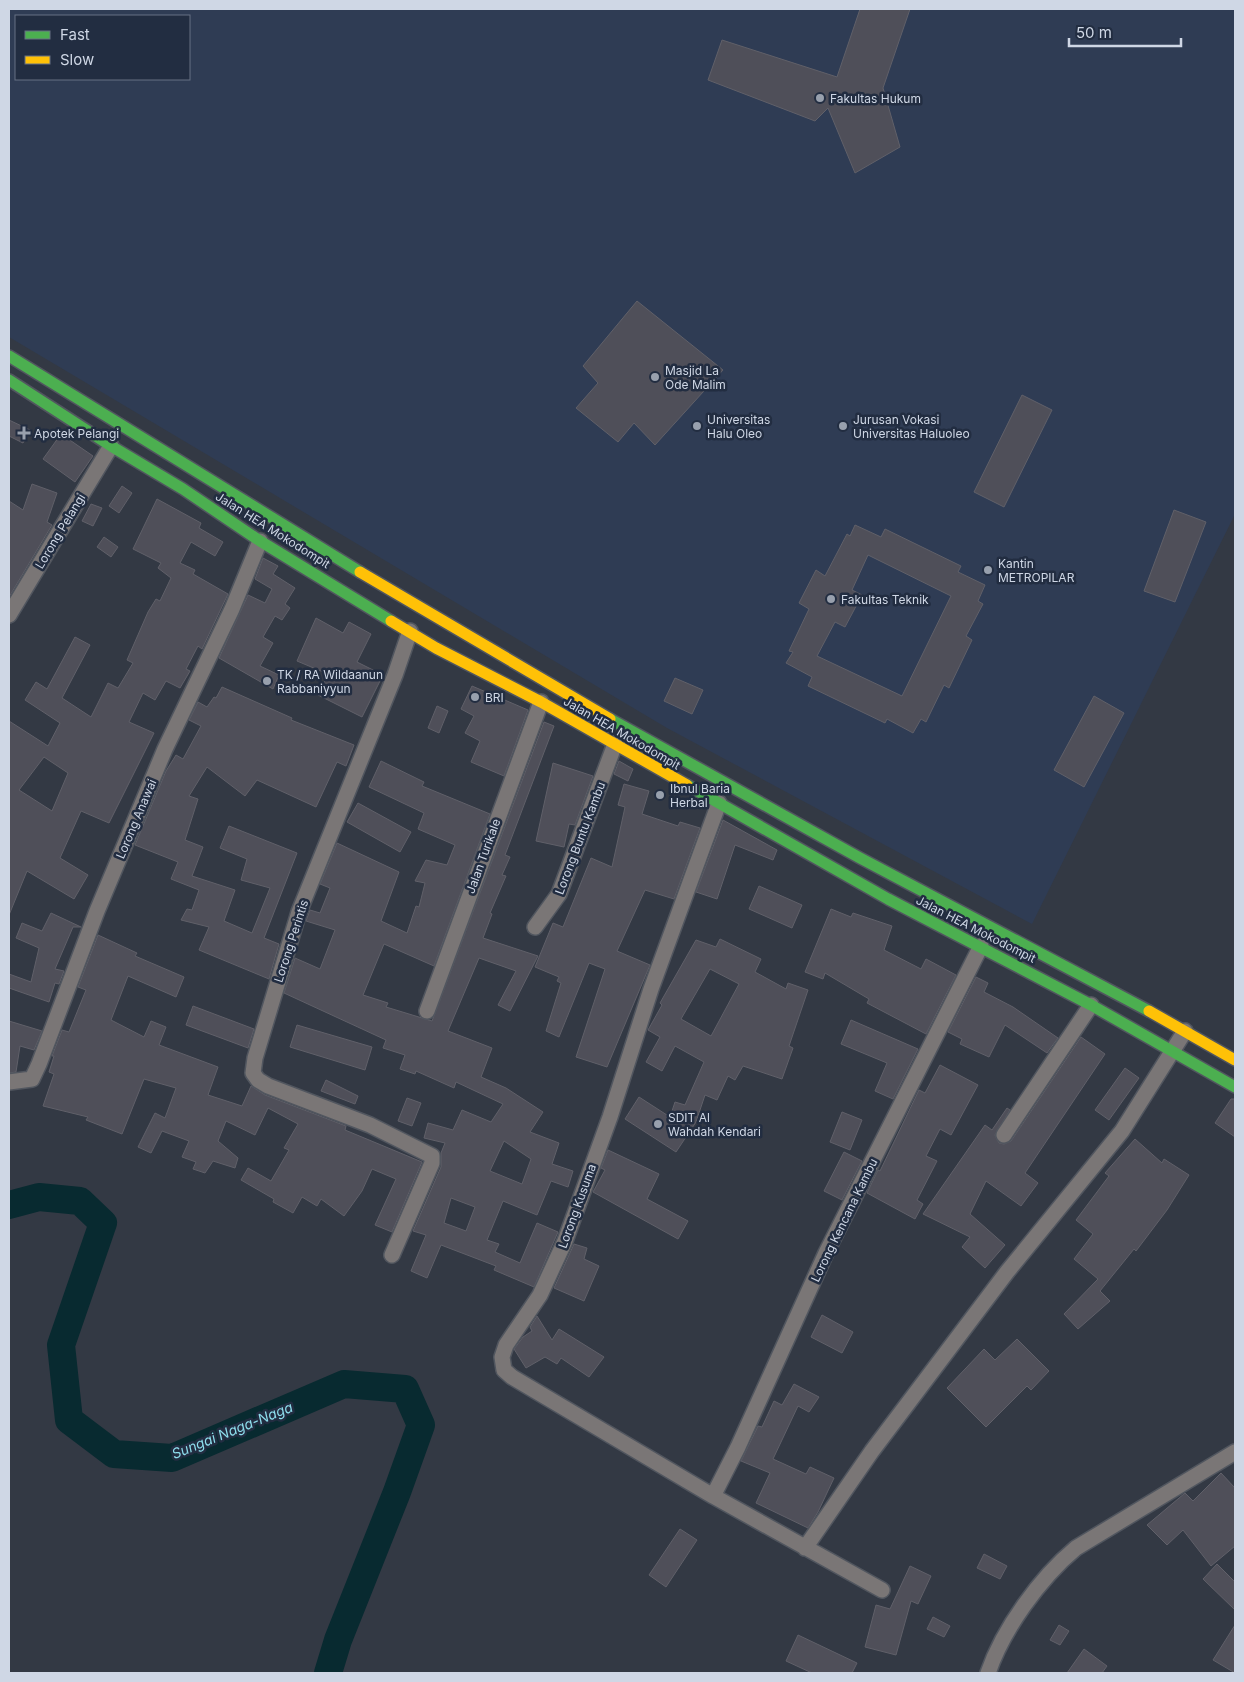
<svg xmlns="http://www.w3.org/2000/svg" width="1244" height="1682" viewBox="0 0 1244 1682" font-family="Inter,sans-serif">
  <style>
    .built { fill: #2f3c54; fill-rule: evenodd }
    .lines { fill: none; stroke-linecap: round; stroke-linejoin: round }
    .river { stroke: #082a30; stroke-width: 28 }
    .building { fill: #4f4f59; stroke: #606069; fill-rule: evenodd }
    .street-casing { stroke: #51565f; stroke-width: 18 }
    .fast-casing { stroke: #51565f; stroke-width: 14 }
    .slow-casing { stroke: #51565f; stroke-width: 14 }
    .street { stroke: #7a7676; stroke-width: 15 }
    .fast { stroke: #4caf50; stroke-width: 11 }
    .slow { stroke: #ffc107; stroke-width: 11 }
    .poi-dot { fill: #98a0ad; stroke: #222d41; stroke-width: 2 }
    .labels { text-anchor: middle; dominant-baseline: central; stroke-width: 5; stroke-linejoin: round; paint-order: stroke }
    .poi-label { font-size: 12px; fill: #cfd7e5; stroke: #222d41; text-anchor: start }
    .street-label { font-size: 12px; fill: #cfd7e5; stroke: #222d41 }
    .water-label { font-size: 14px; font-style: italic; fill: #8dddec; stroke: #222d41 }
  </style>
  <rect width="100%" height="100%" fill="#333944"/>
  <path class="built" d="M9,9H1235V514L1032,924L667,728L9,337ZM16,16H189V79H16Z"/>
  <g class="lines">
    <path class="river" d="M9,1205L39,1197L80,1201L103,1223L61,1345L69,1420L114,1454L172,1458L344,1384L405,1389L421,1425L397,1492L338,1640L328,1673"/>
  </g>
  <path class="building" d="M860,9H910L883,88L900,147L855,173L828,108L815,121L708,80L722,40L837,77Z
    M637,301L723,370L655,445L634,423L618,442L576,408L598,383L583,366Z
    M1022,395L1052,410L1004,507L974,492Z
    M9,420L30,430L23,443L9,436Z
    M61,434L93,456L75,482L43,459Z
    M32,484L57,493L47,522L52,525L9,597V501L23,510Z
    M122,486L132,493L119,513L109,506Z
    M157,499L201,523L199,528L223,542L215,556L191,542L180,563L195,570L193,574L228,594L202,649L198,646L186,669L190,671L180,688L166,681L155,700L143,693L129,722L154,733L109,823L81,811L60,858L88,875L74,899L27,871L9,915V721L48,746L60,723L25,700L36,682L47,689L75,637L90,645L62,698L91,717L108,683L118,688L133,663L127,660L148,612L156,599L160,601L171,578L158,568L161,563L133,549ZM44,757L68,773L52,811L19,790Z
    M91,504L102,508L93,526L82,521Z
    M1174,510L1206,522L1175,602L1144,591Z
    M855,525L881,537L885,529L961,566L958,572L985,585L978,601L983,604L966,636L972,640L949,688L944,685L926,722L921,719L913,733L887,719L885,723L808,686L812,677L786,663L793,652L789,651L809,609L799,603L816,570L825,576L847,534L850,536ZM868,555L951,596L902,696L817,656L835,622L845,627L862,595L852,590Z
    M104,537L118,547L111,557L97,547Z
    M263,558L278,566L273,574L295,588L285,604L290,608L282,620L275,616L263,637L273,643L260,666L279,675L273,689L219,658L248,595L265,603L272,589L255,579Z
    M316,618L343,633L349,622L371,634L357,662L383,675L362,717L318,695L328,674L297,661Z
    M675,678L703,690L692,714L664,701Z
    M472,686L528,710L504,776L471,762L480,741L465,733L474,716L461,709Z
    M222,687L292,718L291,720L354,745L346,766L337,762L316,807L257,780L245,796L207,767L189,796L198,799L185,840L203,847L192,876L235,890L224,921L252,933L270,888L241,880L247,859L220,848L229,826L297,853L264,938L279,944L269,979L199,950L209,927L181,920L187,909L192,910L199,890L171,879L178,862L135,845L166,771L176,755L183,759L201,726L189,720L198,702L207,707L214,697L216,698Z
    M1094,696L1124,713L1084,787L1054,770Z
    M437,706L448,711L439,733L428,728Z
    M544,722L554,726L505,855L510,857L502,875L506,876L490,913L492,914L483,938L538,956L510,1011L498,1005L516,971L479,958L448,1031L492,1048L481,1077L506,1088L543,1112L530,1132L559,1143L552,1164L573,1171L568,1187L551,1181L537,1215L503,1201L487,1240L499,1244L495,1252L520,1263L537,1223L558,1232L534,1287L494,1270L496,1266L441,1245L427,1278L411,1271L426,1235L413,1231L441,1167V1153L445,1143L424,1138L428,1123L453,1130L462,1110L491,1122L503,1104L456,1082L454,1088L416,1071L415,1074L400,1069L405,1055L383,1048L386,1040L284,993L295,958L320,969L335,930L306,921L310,910L320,913L330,888L320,884L337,843L399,872L381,921L407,933L416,906L419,907L425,883L415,881L426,860L447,865L455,845L418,829L424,813L369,787L381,761L424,782L422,786L490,814L434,966L384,944L363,995L388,1003L386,1007L432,1021ZM504,1141L531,1159L522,1184L490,1171ZM451,1198L475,1207L466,1231L444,1223Z
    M619,761L633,769L628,781L614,774Z
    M553,763L593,776L575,825L569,824L564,847L536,841Z
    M624,784L649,791L642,814L678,826L680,822L700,828L674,899L645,890L617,951L650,965L607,1067L576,1057L605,969L589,963L559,1037L546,1031L561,983L557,981L559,977L535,967L553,923L563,927L591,858L612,867L625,807L618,805Z
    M358,803L411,832L400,852L347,822Z
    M723,820L777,850L773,860L735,845L717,899L696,892Z
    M759,886L802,905L792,928L749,909Z
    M831,909L851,917L853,913L892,926L884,950L921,969L926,959L956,975L926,1034L867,1003L869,999L825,973L823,979L805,972Z
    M51,913L81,927H73L55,969L64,971L59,984L55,983L49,1002L9,988V974L31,982L39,948L16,938L22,923L42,931Z
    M98,935L137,953L135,956L184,977L176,997L128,976L111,1020L144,1037L151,1021L166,1027L159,1045L218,1067L208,1095L242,1106L251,1086L265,1095L346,1126L345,1130L422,1162L392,1232L375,1225L396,1179L372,1169L362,1191L344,1216L321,1199L317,1206L302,1197L293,1213L273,1202L274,1199L241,1180L248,1168L271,1181L289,1150L284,1148L298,1124L268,1108L255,1135L226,1121L218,1141L238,1158L235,1168L213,1161L205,1173L193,1169L196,1162L182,1157L189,1141L162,1131L151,1153L138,1147L155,1113L165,1118L176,1088L144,1079L122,1134L86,1120L88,1117L43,1106L54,1074L49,1072L54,1056H52L62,1030L69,1032L86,990L78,987Z
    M720,939L761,959L755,972L786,989L788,983L808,990L789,1046L793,1048L782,1079L743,1066L735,1080L728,1076L717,1100L705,1095L696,1122L676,1152L625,1119L639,1097L670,1117L675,1102L685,1105L704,1062L675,1046L662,1071L646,1062L660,1037L648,1030L662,1005L660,1003L696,940L716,947ZM710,969L739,984L711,1036L681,1019Z
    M976,977L988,983L984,992L1013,1007L1058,1038L1047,1053L1005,1025L989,1057L960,1044L962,1039L948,1032Z
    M193,1006L254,1029L248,1048L186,1025Z
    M851,1020L918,1049L893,1099L875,1091L887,1063L841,1044Z
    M9,1021L42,1031L34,1050L20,1046L16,1072L9,1073Z
    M297,1025L372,1047L365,1070L290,1047Z
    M1081,1037L1105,1054L1025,1173L1038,1183L1021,1206L986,1181L970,1214L1005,1245L985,1268L962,1247L970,1237L923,1214L985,1125L992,1130L1007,1108L1010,1110L995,1135L999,1143L1004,1144L1011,1141Z
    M940,1065L978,1085L951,1135L940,1129L926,1156L937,1161L917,1200L923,1204L915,1219L867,1193L878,1170L880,1171L919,1090L925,1093Z
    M1125,1068L1139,1078L1109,1120L1095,1110Z
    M326,1080L358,1096L355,1104L321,1091Z
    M407,1098L421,1103L412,1126L398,1121Z
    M1231,1099H1235V1137L1215,1123Z
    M842,1112L862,1120L850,1150L830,1142Z
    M1135,1139L1162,1163L1164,1159L1189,1175L1167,1210L1136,1251L1134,1249L1100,1291L1110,1301L1078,1329L1064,1314L1098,1279L1074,1259L1093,1234L1076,1220L1109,1176L1105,1173Z
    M608,1150L659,1174L647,1199L688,1221L678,1239L593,1192L605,1170L601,1168Z
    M844,1152L862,1161L842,1200L824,1191Z
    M574,1244L587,1248L584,1259L599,1266L584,1301L554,1288Z
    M822,1315L853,1332L842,1353L811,1337Z
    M537,1316L552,1340L559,1329L604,1357L589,1377L561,1358L557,1364L545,1357L526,1368L514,1349L523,1337L532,1331L530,1327Z
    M1017,1339L1049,1371L1031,1390L1027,1386L986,1427L947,1388L984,1349L995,1360Z
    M794,1384L819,1397L809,1412L798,1406L773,1459L806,1474L810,1467L834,1478L818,1512L808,1528L756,1503L770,1473L741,1461L758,1426L762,1427L774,1401L782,1405Z
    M1221,1473L1235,1488V1546L1211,1566L1183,1530L1167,1545L1147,1525L1185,1493L1193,1501Z
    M680,1529L697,1540L666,1587L649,1575Z
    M984,1554L1007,1566L1000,1579L977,1568Z
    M1217,1564L1235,1582V1610L1203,1579Z
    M910,1566L931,1576L918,1604L911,1601L896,1655L865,1647L876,1605L890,1609Z
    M933,1617L950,1626L944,1637L927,1629Z
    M1059,1625L1069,1631L1060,1645L1050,1640Z
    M1235,1625V1673L1213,1660Z
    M798,1635L857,1663L852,1673H812L786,1661Z
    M1084,1649L1107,1666L1102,1673H1067Z"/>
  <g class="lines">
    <g class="street-casing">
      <path id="street" d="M9,615L111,446
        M719,803L651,989L610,1117L565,1241L540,1295L506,1345L502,1357L504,1370L512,1377L713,1496L882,1590
        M535,927L559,894L615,744
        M427,1011L541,702
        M9,1082L32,1079L39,1064L97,911L165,749L232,609L260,541
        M1004,1135L1091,1005
        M392,1255L432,1163V1156L370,1125L268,1086L258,1080L253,1073L255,1058L299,912L395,675L410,631
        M713,1496L738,1447L826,1253L981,946
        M805,1548L872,1451L1007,1272L1122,1131L1185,1031
        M988,1673C1003,1629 1040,1578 1076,1548L1235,1452"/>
    </g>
    <g class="fast-casing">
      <path id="fast" d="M9,356L360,572
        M9,380L111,446L183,489L260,541L391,621
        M610,719L860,858L1149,1011
        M687,785L888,899L1091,1005L1235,1087"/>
    </g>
    <g class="slow-casing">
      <path id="slow" d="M360,572L610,719
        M391,621L436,648L541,702L687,785
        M1149,1011L1235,1060"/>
    </g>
    <use href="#street" class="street"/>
    <use href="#fast" class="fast"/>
    <use href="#slow" class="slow"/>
  </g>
  <g class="poi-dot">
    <circle cx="820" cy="98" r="5"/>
    <circle cx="655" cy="377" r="5"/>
    <circle cx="697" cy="426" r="5"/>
    <circle cx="843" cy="426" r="5"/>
    <path d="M21.5 425.5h5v5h5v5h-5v5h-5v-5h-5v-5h5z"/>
    <circle cx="988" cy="570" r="5"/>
    <circle cx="831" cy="599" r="5"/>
    <circle cx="267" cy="681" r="5"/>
    <circle cx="475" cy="697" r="5"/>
    <circle cx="660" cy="795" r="5"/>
    <circle cx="658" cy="1124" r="5"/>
  </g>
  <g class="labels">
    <g class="poi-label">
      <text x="830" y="98">Fakultas Hukum</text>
      <text x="665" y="370">Masjid La<tspan x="665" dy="14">Ode Malim</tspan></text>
      <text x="707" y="419">Universitas<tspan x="707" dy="14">Halu Oleo</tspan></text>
      <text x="853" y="419">Jurusan Vokasi<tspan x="853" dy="14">Universitas Haluoleo</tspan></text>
      <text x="34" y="433">Apotek Pelangi</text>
      <text x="998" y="563">Kantin<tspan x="998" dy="14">METROPILAR</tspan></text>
      <text x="841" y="599">Fakultas Teknik</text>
      <text x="277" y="674">TK / RA Wildaanun<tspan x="277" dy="14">Rabbaniyyun</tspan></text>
      <text x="485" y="697">BRI</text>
      <text x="670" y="788">Ibnul Baria<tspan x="670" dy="14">Herbal</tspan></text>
      <text x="668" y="1117">SDIT Al<tspan x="668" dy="14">Wahdah Kendari</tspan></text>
    </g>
    <g class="street-label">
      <text transform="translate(273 530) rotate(32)">Jalan HEA Mokodompit</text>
      <text transform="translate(60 531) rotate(-59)">Lorong Pelangi</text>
      <text transform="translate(622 733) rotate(30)">Jalan HEA Mokodompit</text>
      <text transform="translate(136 819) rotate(-67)">Lorong Anawai</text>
      <text transform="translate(580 838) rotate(-69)">Lorong Buntu Kambu</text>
      <text transform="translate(483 856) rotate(-70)">Jalan Turikale</text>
      <text transform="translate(976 929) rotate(27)">Jalan HEA Mokodompit</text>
      <text transform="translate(291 941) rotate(-72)">Lorong Perintis</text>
      <text transform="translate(577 1206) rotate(-70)">Lorong Kusuma</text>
      <text transform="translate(844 1220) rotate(-64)">Lorong Kencana Kambu</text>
    </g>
    <g class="water-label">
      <text transform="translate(232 1430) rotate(-22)">Sungai Naga-Naga</text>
    </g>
  </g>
  <rect width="1244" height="1682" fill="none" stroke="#cfd7e5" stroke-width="20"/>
  <rect x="15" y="15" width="175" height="65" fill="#222d41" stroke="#677183"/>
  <rect x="25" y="31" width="25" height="8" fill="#4caf50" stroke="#677183"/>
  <text x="60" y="40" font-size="15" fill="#cfd7e5">Fast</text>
  <rect x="25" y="56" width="25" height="8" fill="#ffc107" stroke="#677183"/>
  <text x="60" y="65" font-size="15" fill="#cfd7e5">Slow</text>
  <path d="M1069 38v8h112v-8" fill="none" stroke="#cfd7e5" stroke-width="2.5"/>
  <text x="1076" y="38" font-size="15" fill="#cfd7e5" stroke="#222d41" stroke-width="4" paint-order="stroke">50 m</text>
</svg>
